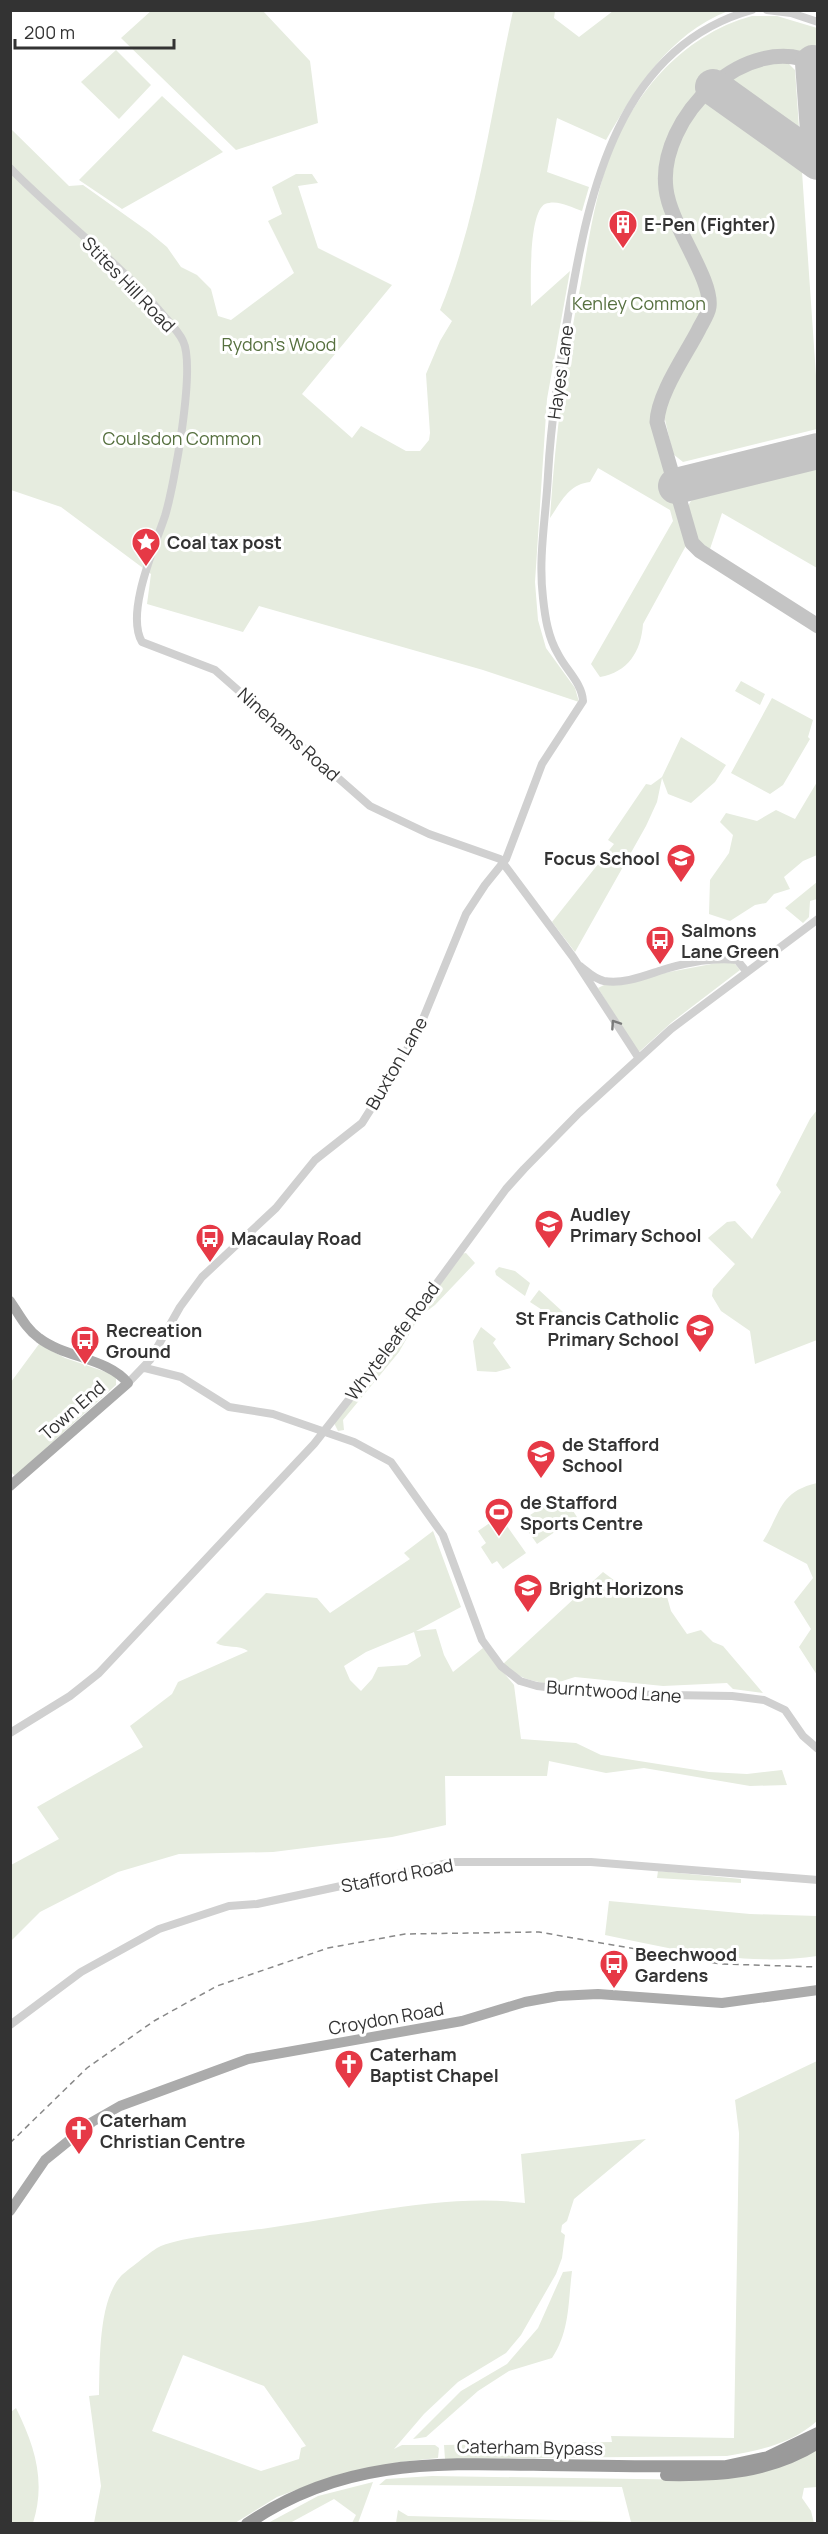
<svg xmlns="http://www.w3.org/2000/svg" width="828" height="2534" viewBox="0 0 828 2534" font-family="Manrope,sans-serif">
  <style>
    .green { fill: #e6ecdf; fill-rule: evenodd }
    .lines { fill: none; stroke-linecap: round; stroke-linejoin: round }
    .taxiway { stroke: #c4c4c4; stroke-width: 15 }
    .runway { stroke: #c4c4c4; stroke-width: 36 }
    .minor { stroke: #d0d0d0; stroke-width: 8 }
    .major { stroke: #ababab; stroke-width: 10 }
    .highway { stroke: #9a9a9a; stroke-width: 12 }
    .rail { stroke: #888; stroke-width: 1.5; stroke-dasharray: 6 4.5; stroke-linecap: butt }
    .oneway { stroke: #7a7a7a }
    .labels { text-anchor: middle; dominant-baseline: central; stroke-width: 6; stroke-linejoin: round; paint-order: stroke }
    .poi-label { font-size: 18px; font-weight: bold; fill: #333; stroke: #fff; text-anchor: start }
    .street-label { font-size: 18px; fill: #333; stroke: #fff }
    .park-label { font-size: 18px; fill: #56703f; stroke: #fff }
  </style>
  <rect width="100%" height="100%" fill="#fff"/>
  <path class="green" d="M152,10L263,11L310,61L318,123L236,150L121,38Z
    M513,11H555L554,18L579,37L613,11H728C668,35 637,87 606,140L557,118L547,172L589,187L582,211C571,207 557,199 545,204C528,213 531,287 531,306L570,271L547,399L535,582L538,620L546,648L575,688L579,702L483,670L259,606L243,632L147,604L151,574L61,507L11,490L10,128L69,186L83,185L149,232L167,247L181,267L197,275L211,289L218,316L231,320L294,273L268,221L282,214L272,187L296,174H312L318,183L298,186L318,248L392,285L302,394L352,438L361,426L406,451H420L429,440L430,433L426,374L440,341L452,321L440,310C479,215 491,110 513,11Z
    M752,16H777L817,28V60C792,52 762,49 737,63C730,67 723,75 716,80C683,109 660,140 662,186C664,222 687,256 703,287L705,310L654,410V422L688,542L643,624C641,652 628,672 600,677L591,664L673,521L670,510L598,468L590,482C569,484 561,502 550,518C555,439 565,361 581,283C588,244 594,204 606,167C629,98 681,35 752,16Z
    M116,50L151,85L119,119L81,82Z
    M786,61L795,70L817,390V429L683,462L673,454L663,411C674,385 689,360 703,335C706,327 713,318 714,310C717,290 705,272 696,255C667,198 652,147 707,99C736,74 746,63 786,61Z
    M162,96L223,152L122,209L79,180Z
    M817,467V568L722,513L710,549L697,542C692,528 680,508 695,497Z
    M741,681L765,694L760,705L735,691Z
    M772,698L813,720L808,737L810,739L783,785L770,794L731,773Z
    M681,737L726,765L715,782L691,803L668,794L662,778L657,802L646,826L575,952L552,922L614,844L608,840L646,784L651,785L662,777Z
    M817,782V855L803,861L784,877L790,889L774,894L766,903L755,905L730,921L709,914L710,880L729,853L733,835L720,822L726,813L757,821L776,810L795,819Z
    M817,882V899L810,901L809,917L803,923L785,908Z
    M722,962L734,963L740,970L672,1022L638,1053L598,988L606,984Z
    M817,1110V1340L755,1364L750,1331L721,1311L712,1296L713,1289L735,1264L708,1238L727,1222L735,1221L752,1239L781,1192L776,1185L810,1119Z
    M466,1253L475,1263L435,1305L419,1317L399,1352L343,1420L344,1430L338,1431L334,1423L461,1254Z
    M499,1267L515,1271L530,1283L525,1296L496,1275L495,1271Z
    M539,1290L563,1312L556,1319L530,1302Z
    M481,1327L496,1339L493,1343L511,1368L496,1372L477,1371L473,1341Z
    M39,1344L65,1358L112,1374L116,1377V1385L15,1476L11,1472V1382Z
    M817,1483V1675L799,1647L811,1629L794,1602L813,1578L807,1564L763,1541C782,1511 779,1492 817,1483Z
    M562,1494L577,1517L537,1544L521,1521Z
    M500,1516L526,1553L503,1569L497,1561L492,1564L481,1547L486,1543L478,1531Z
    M433,1531L461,1607L416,1631L436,1629L444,1655L453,1672L483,1648L514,1685L521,1739L576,1743L601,1755L709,1772L747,1774L782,1770L787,1785L750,1786L644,1768L606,1773L549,1761L547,1776H445L446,1825L392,1837L273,1852L179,1854L118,1872L40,1912L11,1941V1865L59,1839L37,1807L143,1747L130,1726L172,1694L178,1682L248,1651C239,1644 226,1649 216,1643L266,1593L317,1598L330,1613L410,1559L404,1553ZM414,1632L421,1656L407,1665L378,1667L372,1679L361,1691L350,1680L344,1666L366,1652Z
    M603,1572L634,1595L664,1586L671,1611L687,1634L701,1630L713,1642L723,1646L763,1693L733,1689L727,1683L663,1686L575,1677L556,1683V1685C536,1682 517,1679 503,1664Z
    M658,1871L741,1879V1883L657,1878Z
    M609,1901L750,1914L817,1916V1956C748,1967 672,1949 605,1935Z
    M817,2061V2421C791,2444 761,2450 727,2456L445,2459L444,2445L612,2442L611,2436L734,2438L739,2133L735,2100Z
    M646,2139L574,2199L567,2221L562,2225L561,2232L565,2235L562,2258L556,2274L521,2335L506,2353L458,2382L424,2414L394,2449L402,2445H435L439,2448L438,2458L400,2462L326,2479L277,2497L235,2523H94L101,2486L89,2396L99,2395C100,2362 98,2301 121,2276C125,2272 152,2251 157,2248C180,2236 241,2232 268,2228C351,2217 443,2193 525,2203L521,2154ZM183,2355L264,2386L306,2446L301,2448L299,2459L261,2471L152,2431Z
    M572,2271C568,2302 570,2331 552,2358L509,2371L478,2391L426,2437L413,2439L461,2391L507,2364L538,2328L563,2272Z
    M16,2408C35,2447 46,2481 33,2523H11V2412Z
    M817,2448V2487L804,2488L802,2498L811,2511L814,2523H396L398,2510L408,2516L631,2522L622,2487L379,2485L386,2479L432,2476L703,2480Z
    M373,2482L358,2523H352L356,2515L334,2499L290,2523H268L318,2496Z"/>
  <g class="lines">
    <path class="taxiway" d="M818,65C747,28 657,118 666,189C670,225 713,279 709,307C708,315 701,324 698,331C685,356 658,394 657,422L692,543L700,551L818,626"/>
    <path class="runway" d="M813,63L818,131
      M713,87L818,162
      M676,486L818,451"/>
    <path class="minor" d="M767,10L791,13L818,22
      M10,168C58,217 114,258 158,309C166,319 178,330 183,341C196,367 174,486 165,516C155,546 125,613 142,642L215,670L370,806L429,834L500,859L573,957L638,1057
      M580,966C588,972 594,979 604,981C623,984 641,977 659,971C684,963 710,957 737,960L746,971
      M145,1368L181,1377L229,1407L273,1414L354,1442L391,1462L443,1535L482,1640L501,1666L520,1681L537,1686L607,1694L732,1696L764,1700L785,1710L803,1736L818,1749
      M128,1383L150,1360L180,1307L202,1277L276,1208L315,1160L362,1123L374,1104L418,1031L466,914L485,885L506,859L542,764L583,701C582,683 566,670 558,654C548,637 545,617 543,598C538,557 546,516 548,475C551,419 560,364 569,309C589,191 619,47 752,10
      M10,1733L70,1696L99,1673L314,1444L390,1347L506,1189L524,1169L579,1113L671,1029L818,919
      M10,2025L81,1972L159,1929L229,1906L257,1904L453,1862H591L818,1880"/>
    <path class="major" d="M10,1301C19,1314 26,1329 39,1338C65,1358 108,1358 128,1383L10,1486
      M10,2211L45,2160L92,2122L120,2106L248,2059L462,2021L525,2002L558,1996L598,1994L722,2003L818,1990"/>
    <path class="highway" d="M666,2475C721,2476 770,2473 818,2443
      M247,2524C341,2459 435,2463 544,2465C604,2466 665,2467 726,2466L768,2457L818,2433"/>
    <path class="rail" d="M10,2143L87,2068L154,2021L217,1986L328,1948L405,1934L539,1932L721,1964L818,1967"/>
  </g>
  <defs><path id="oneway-chevron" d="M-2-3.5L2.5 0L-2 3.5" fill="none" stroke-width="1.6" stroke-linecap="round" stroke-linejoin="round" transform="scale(1.5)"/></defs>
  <use class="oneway" href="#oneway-chevron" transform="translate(615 1024) rotate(-124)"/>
  <defs>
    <g id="building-pin" transform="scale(1.5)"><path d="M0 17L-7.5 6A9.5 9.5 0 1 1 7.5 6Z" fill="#e63946" stroke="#fff"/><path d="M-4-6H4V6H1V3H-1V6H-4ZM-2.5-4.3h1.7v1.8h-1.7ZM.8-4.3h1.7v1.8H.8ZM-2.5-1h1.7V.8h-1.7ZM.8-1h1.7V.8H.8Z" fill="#fff"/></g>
    <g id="sight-pin" transform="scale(1.5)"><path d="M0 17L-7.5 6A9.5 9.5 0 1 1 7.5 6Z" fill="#e63946" stroke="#fff"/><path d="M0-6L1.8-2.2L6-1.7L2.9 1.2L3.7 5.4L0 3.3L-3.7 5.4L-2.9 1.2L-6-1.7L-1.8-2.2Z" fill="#fff"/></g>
    <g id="school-pin" transform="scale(1.5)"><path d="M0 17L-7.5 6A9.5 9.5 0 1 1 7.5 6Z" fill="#e63946" stroke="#fff"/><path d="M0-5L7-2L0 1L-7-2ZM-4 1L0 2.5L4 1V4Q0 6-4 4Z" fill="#fff"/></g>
    <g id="bus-pin" transform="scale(1.5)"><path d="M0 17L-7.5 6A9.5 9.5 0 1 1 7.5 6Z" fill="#e63946" stroke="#fff"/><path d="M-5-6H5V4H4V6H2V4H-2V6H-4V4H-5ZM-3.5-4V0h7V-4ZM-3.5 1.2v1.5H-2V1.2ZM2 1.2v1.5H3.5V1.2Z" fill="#fff"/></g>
    <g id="stadium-pin" transform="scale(1.5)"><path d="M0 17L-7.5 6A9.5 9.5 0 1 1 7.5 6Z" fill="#e63946" stroke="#fff"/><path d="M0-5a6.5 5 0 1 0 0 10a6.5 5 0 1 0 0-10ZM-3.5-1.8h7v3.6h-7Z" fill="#fff"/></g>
    <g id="church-pin" transform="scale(1.5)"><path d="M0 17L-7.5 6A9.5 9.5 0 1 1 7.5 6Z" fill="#e63946" stroke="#fff"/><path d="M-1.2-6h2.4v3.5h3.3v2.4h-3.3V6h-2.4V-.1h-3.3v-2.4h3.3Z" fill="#fff"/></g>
  </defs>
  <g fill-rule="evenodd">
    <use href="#building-pin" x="623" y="224"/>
    <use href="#sight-pin" x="146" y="542"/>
    <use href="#school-pin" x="681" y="858"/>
    <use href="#bus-pin" x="660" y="940"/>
    <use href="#school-pin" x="549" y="1224"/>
    <use href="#bus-pin" x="210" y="1238"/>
    <use href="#school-pin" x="700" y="1328"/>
    <use href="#bus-pin" x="85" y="1340"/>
    <use href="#school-pin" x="541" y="1454"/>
    <use href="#stadium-pin" x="499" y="1512"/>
    <use href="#school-pin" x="528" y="1588"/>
    <use href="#bus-pin" x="614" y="1964"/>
    <use href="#church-pin" x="349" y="2064"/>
    <use href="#church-pin" x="79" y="2130"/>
  </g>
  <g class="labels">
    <g class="poi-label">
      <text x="644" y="224">E-Pen (Fighter)</text>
      <text x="167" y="542">Coal tax post</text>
      <text x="660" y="858" text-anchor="end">Focus School</text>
      <text x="681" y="930">Salmons<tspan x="681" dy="21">Lane Green</tspan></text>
      <text x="570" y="1214">Audley<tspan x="570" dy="21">Primary School</tspan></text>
      <text x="231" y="1238">Macaulay Road</text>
      <text x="679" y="1318" text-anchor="end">St Francis Catholic<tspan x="679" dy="21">Primary School</tspan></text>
      <text x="106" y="1330">Recreation<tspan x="106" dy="21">Ground</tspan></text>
      <text x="562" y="1444">de Stafford<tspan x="562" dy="21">School</tspan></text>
      <text x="520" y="1502">de Stafford<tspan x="520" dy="21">Sports Centre</tspan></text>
      <text x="549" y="1588">Bright Horizons</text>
      <text x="635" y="1954">Beechwood<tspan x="635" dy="21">Gardens</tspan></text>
      <text x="370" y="2054">Caterham<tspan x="370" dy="21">Baptist Chapel</tspan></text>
      <text x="100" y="2120">Caterham<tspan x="100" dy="21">Christian Centre</tspan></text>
    </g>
    <g class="street-label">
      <text transform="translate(129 284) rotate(46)">Stites Hill Road</text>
      <text transform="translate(560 372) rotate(-82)">Hayes Lane</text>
      <text transform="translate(289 734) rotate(42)">Ninehams Road</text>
      <text transform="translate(396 1063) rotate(-60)">Buxton Lane</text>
      <text transform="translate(392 1341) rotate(-53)">Whyteleafe Road</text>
      <text transform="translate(72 1410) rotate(-41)">Town End</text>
      <text transform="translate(614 1691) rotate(4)">Burntwood Lane</text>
      <text transform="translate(397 1875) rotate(-11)">Stafford Road</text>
      <text transform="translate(386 2018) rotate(-10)">Croydon Road</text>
      <text transform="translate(530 2447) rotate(1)">Caterham Bypass</text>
    </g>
    <g class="park-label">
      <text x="639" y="303">Kenley Common</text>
      <text x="279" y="344">Rydon's Wood</text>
      <text x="182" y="438">Coulsdon Common</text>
    </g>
  </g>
  <rect width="828" height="2534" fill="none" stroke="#333333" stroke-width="24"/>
  <path d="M15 39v9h159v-9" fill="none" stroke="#333333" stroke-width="3"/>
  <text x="24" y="39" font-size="18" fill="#333333" stroke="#ffffff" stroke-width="4.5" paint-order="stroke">200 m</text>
</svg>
